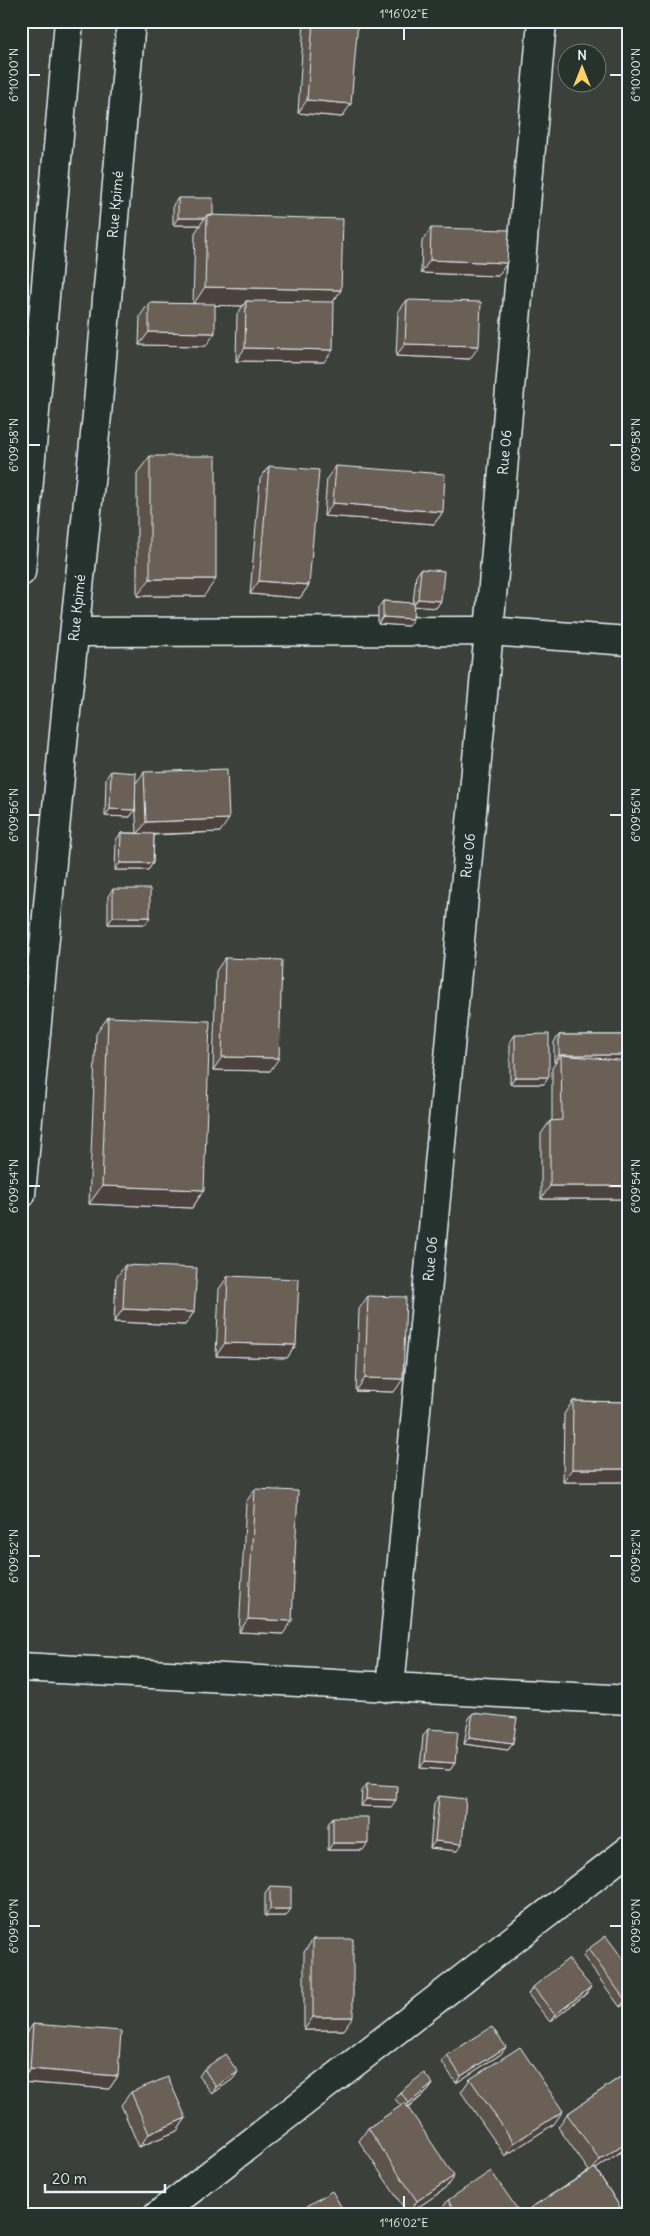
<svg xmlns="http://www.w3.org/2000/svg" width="650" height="2236" viewBox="0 0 650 2236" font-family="Delius,sans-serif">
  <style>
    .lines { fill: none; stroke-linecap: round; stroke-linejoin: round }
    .street-casing { stroke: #e8f1f8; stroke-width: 31 }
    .secondary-casing { stroke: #e8f1f8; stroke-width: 31 }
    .street { stroke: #26332d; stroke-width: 28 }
    .secondary { stroke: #26332d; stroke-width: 28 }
    .wall { fill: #5c534b; stroke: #e8f1f8 }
    .shaded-wall { fill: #4b433d; stroke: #e8f1f8 }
    .building { fill: #6b6057; stroke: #e8f1f8 }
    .ticks { fill: none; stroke: #e8f1f8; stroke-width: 2 }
    .labels { text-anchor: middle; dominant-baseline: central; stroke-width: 4; stroke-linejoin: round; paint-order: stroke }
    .street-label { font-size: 14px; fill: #e8f1f8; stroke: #26332d }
    .neatline { fill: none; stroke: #e8f1f8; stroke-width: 2 }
    .ticks-label { font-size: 12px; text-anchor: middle; fill: #e8f1f8 }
  </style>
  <rect width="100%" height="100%" fill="#3b403a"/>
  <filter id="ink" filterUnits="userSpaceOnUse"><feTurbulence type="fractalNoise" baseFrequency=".02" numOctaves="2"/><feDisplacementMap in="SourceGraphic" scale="10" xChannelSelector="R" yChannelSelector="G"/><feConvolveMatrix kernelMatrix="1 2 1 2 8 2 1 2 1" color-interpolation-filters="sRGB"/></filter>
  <g filter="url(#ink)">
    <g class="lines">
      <g class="street-casing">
        <g id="street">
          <path d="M75,632L489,631L629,641"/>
          <path d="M21,1667L629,1700"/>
          <path id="s1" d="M390,1688L489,631L542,21"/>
          <path d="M158,2215L629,1850"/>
        </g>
      </g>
      <g class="secondary-casing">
        <g id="secondary">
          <path d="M21,572L69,21"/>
          <path id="s2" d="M21,1194L66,712L97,415L131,21"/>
        </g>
      </g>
      <use href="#street" class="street"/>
      <use href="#secondary" class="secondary"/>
    </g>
    <path class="wall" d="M304,21H358L342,117L298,113Z
      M178,198L213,215L341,290L333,302L324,362L236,361L237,314L243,306L215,305L206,346L139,345L140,316L149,303L193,304L195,233L200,225H173V205Z
      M431,228L498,276L421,273L422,241Z
      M407,300L470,359L396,356L398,312Z
      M150,456L204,596H137V473Z
      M269,466L309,585L300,598L250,594L260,479Z
      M336,466L443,512L434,524L324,516L327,478Z
      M421,569L441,601L436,608L414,606L408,626L378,624V608L383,601L413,603L416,576Z
      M111,771L136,783L144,772L220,832L154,835L153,863L148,870H115L116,840L121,833H137L135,800V810L130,817L105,816L106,778Z
      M113,889L146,924H108V896Z
      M225,958L270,1071L213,1070L216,971Z
      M108,1017L204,1190L192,1208L89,1204L96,1034Z
      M515,1035L544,1084H510V1042Z
      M559,1035H629V1191L623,1199H541V1134L550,1121H552V1068L556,1062H554V1042Z
      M125,1265L194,1312L185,1325L114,1322L116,1278Z
      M228,1276L296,1345L287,1358L216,1356L219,1289Z
      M368,1296L394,1392L356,1391L359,1309Z
      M573,1401L629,1402V1482H563L564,1414Z
      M255,1489L283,1634L239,1632L246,1502Z
      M473,1713L513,1743L508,1750L464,1744L468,1720Z
      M428,1729L455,1763L450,1770L420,1768L423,1736Z
      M367,1784L391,1807L361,1806L362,1791Z
      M439,1796L457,1851L430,1848L434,1803Z
      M333,1817L363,1850H328V1824Z
      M270,1886L286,1916H265V1893Z
      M313,1939L344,2030H304V1952Z
      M588,1949L629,1967V2001L620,2007L583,1956Z
      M533,1987L586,1994L550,2022L528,1994Z
      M33,2024L118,2076L109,2089L21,2082L24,2037Z
      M501,2054L456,2083L442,2062L447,2055Z
      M204,2069L233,2079L212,2094L199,2076Z
      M629,2071V2146L596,2169L625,2215H525L530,2208L589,2171L558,2127L567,2114Z
      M470,2079L554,2124L505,2156L461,2092Z
      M433,2084L428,2091L408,2108L445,2189L408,2214L359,2141L368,2128L401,2106L395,2099L400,2092Z
      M131,2092L186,2118L177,2131L139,2147L121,2105Z
      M448,2200L520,2213L519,2215H440L439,2213Z
      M304,2208L346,2215H299Z"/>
    <path class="shaded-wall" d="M307,100L351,104L342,117L298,113Z
      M178,218H205L200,225H173Z
      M430,260L507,263L498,276L421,273Z
      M205,287L341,290L329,308L246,301L243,306L193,305Z
      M149,332L215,333L206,346L139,345Z
      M405,344L479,346L470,359L396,356Z
      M245,348L333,350L324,362L236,361Z
      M333,503L443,512L434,524L324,516Z
      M150,579H216L204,596H137Z
      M259,581L309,585L300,598L250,594Z
      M418,599L441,601L436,608L413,606Z
      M383,617L413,619L408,626L378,624Z
      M110,809L135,810L130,817L105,816Z
      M229,819L220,832L137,835L146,822Z
      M120,863H153L148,870H115Z
      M113,917H150L146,924H108Z
      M559,1055H629V1062L561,1055L556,1062H554Z
      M222,1057L279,1058L270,1071L213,1070Z
      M515,1077H549L544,1084H510Z
      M102,1186L204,1190L192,1208L89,1204Z
      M550,1186H629V1191L623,1199H541Z
      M123,1309L194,1312L185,1325L114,1322Z
      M225,1343L296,1345L287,1358L216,1356Z
      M365,1378L403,1379L394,1392L356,1391Z
      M572,1469H629V1482H563Z
      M248,1619L292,1621L283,1634L239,1632Z
      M469,1737L513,1743L508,1750L464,1744Z
      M425,1761L455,1763L450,1770L420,1768Z
      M366,1799L396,1800L391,1807L361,1806Z
      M435,1841L462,1844L457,1851L430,1848Z
      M333,1843H368L363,1850H328Z
      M270,1909H291L286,1916H265Z
      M591,1987L586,1994L550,2022L555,2015Z
      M629,1998V2001L620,2007L625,2000Z
      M313,2017H353L344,2030H304Z
      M506,2047L501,2054L456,2083L461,2076Z
      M30,2069L118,2076L109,2089L21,2082Z
      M238,2072L233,2079L212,2094L216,2087Z
      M433,2084L428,2091L404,2110L409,2103Z
      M563,2111L554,2124L505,2156L514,2143Z
      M186,2118L177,2131L139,2147L149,2134Z
      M629,2140V2146L590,2173L600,2160Z
      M454,2176L445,2189L408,2214L417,2201Z"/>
    <path class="building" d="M313,21H358L351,104L307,100Z
      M178,198H213V215H207L205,218H178Z
      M207,215L343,219L341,290L205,287Z
      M431,228L509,230L507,263L430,260Z
      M407,300L481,302L479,346L405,344Z
      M246,301L334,302L333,350L245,348Z
      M149,303L215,304V333L149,332Z
      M150,456H216V579H150Z
      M269,466L319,470L309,585L259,581Z
      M336,466L445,474L443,512L333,503Z
      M421,569L444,571L441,601L418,599Z
      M383,601L414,603L413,619L383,617Z
      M227,769L229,819L146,822L144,772Z
      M111,771L136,773L135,810L110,809Z
      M121,833L154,834L153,863H120Z
      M113,889H150V917H113Z
      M225,958L282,960L279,1058L222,1057Z
      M108,1017L210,1021L204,1190L102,1186Z
      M549,1034V1077H515V1035Z
      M559,1035H629V1055H559Z
      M561,1055L629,1061V1186H550V1121L562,1120Z
      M125,1265L197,1268L194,1312L123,1309Z
      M228,1276L299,1279L296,1345L225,1343Z
      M368,1296L406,1297L403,1379L365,1378Z
      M573,1401L629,1402V1469H572Z
      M255,1489L298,1491L292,1621L248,1619Z
      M473,1713L517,1718L513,1743L469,1737Z
      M428,1729L458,1731L455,1763L425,1761Z
      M367,1784L397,1786L396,1800L366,1799Z
      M439,1796L466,1799L462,1844L435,1841Z
      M333,1817H368V1843H333Z
      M270,1886L291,1887V1909H270Z
      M606,1936L629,1967V1998L625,2000L588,1949Z
      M313,1939H353V2017H313Z
      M568,1959L591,1987L555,2015L533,1987Z
      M33,2024L121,2031L118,2076L30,2069Z
      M492,2027L506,2047L461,2076L447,2055Z
      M520,2047L563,2111L514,2143L470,2079Z
      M225,2054L238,2072L216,2087L204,2069Z
      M629,2071V2140L600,2160L567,2114Z
      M424,2073L433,2084L409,2103L400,2092Z
      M168,2077L186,2118L149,2134L131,2092Z
      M405,2103L454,2176L417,2201L368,2128Z
      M595,2168L625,2215H534L530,2208Z
      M491,2171L520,2213L518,2215H458L448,2200Z
      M332,2191L346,2215H308L304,2208Z"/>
  </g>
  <path class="ticks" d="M404,28V40M28,75H40M610,75H622M28,445H40M610,445H622M28,815H40M610,815H622M28,1186H40M610,1186H622M28,1556H40M610,1556H622M28,1926H40M610,1926H622M404,2196V2208"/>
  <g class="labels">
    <g class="street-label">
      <text stroke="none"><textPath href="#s2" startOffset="994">Rue Kpimé</textPath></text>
      <text stroke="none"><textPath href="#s1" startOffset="1241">Rue 06</textPath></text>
      <text stroke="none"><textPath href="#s2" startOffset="589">Rue Kpimé</textPath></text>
      <text stroke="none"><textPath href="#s1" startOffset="836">Rue 06</textPath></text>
      <text stroke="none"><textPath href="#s1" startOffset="431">Rue 06</textPath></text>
    </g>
  </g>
  <rect width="650" height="2236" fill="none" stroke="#26332d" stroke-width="55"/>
  <g transform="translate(582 68)"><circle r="24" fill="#26332d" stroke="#747f7e"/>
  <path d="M0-4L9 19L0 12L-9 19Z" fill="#ffd166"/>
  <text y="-8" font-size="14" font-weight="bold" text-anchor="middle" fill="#e8f1f8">N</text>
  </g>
  <path d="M45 2184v8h120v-8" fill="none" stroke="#e8f1f8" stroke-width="2.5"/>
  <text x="52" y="2184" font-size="15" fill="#e8f1f8" stroke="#26332d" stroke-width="4" paint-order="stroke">20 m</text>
  <rect x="28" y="28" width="594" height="2180" class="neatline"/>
  <g class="ticks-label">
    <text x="404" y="18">1°16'02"E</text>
    <text transform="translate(14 75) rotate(-90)" y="4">6°10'00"N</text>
    <text transform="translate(636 75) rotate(-90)" y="4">6°10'00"N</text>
    <text transform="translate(14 445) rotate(-90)" y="4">6°09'58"N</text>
    <text transform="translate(636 445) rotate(-90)" y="4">6°09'58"N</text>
    <text transform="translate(14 815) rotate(-90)" y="4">6°09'56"N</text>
    <text transform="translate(636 815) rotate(-90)" y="4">6°09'56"N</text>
    <text transform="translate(14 1186) rotate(-90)" y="4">6°09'54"N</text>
    <text transform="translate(636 1186) rotate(-90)" y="4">6°09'54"N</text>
    <text transform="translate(14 1556) rotate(-90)" y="4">6°09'52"N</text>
    <text transform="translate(636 1556) rotate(-90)" y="4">6°09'52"N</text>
    <text transform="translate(14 1926) rotate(-90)" y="4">6°09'50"N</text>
    <text transform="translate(636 1926) rotate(-90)" y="4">6°09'50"N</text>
    <text x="404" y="2227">1°16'02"E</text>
  </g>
</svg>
